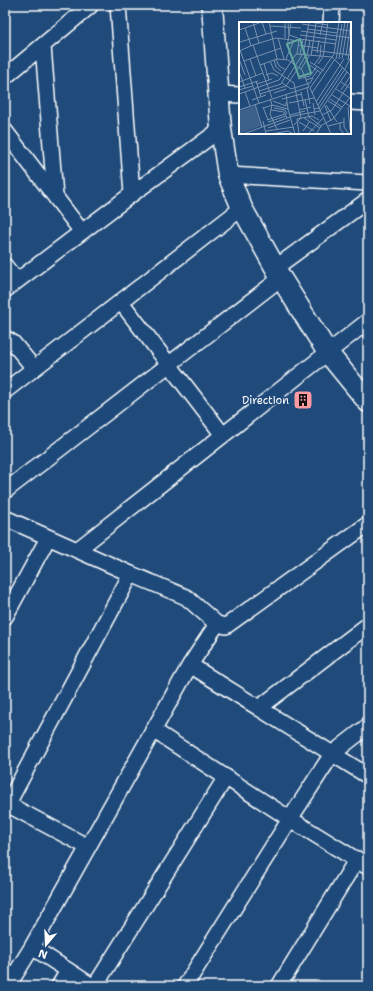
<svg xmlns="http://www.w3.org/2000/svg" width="373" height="991" viewBox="0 0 373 991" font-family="'Shantell Sans',sans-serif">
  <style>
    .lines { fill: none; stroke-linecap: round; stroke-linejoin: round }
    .minor-casing { stroke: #fff; stroke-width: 18 }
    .major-casing { stroke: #fff; stroke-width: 23 }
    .minor { stroke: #1f4a7a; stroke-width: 15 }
    .major { stroke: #1f4a7a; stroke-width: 20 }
    .labels { text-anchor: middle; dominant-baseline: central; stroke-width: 3; stroke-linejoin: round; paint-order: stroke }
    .poi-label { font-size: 11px; fill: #fff; stroke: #1f4a7a; text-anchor: end }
    .inset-road { fill: none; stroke: #7992af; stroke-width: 1 }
    .view { fill: #63a6a1; fill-opacity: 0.15; stroke: #63a6a1; stroke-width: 2 }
    .inset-edge { fill: none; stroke: #fff; stroke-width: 2 }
  </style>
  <rect width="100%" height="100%" fill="#1f4a7a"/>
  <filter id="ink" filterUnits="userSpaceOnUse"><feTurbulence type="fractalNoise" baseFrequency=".025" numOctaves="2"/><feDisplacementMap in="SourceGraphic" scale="8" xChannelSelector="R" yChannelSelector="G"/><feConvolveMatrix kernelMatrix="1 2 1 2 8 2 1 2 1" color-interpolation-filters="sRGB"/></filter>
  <g filter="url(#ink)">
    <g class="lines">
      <g class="minor-casing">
        <path id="minor" d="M118,5L132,194
          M331,23L332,5
          M43,46L55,196
          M5,77L91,5
          M218,94L240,95
          M350,102L368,103
          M5,131L82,232
          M228,175L368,183
          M5,266L17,281
          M275,268L368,200
          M5,290L132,194L221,129
          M121,302L223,435
          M5,338L13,343L34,368
          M5,391L242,208
          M5,491L281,278
          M5,518L131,574L186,597L217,624L226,626L368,524
          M77,550L368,321
          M5,617L48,538
          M190,665L368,776
          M259,708L368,625
          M153,730L290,819L368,867
          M5,803L88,847
          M5,809L131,574
          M32,947L92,986
          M8,986L32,947L190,665L217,624
          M59,986L68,971
          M95,986L226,777
          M185,986L290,819L332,754L368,726
          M279,986L357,859"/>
      </g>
      <g class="major-casing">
        <path id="major" d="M212,5L221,129L228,175L242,208L281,278L328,353L368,402"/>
      </g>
      <use href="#minor" class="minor"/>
      <use href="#major" class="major"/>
    </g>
  </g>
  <defs>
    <g id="building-square" transform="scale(1)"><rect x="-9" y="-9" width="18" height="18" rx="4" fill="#ff9aa2" stroke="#1f4a7a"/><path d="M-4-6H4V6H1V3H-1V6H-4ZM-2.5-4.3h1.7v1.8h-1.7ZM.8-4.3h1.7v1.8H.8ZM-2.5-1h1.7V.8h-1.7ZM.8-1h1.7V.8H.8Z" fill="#111"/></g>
  </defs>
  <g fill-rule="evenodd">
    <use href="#building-square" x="303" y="400"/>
  </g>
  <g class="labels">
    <g class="poi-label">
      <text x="289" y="400">Direction</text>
    </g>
  </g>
  <g transform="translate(239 22)">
    <rect width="112" height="112" fill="#1f4a7a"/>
    <path d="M16,84L22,104L0,112V89Z" fill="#3c618b"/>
    <path class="inset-road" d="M14,0L20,21M23,0L27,12M30,0L38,37M46,0V16M49,0L50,13L59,16M71,0L89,3M63,2L112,9M31,4L62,6M6,6L12,24M69,7L98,11M0,8L23,0M62,9L112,16M61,13L97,18M81,13L84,0M39,16L45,37M61,17L97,22M1,20L38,9M14,23L37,16L60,19M59,23L79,26M48,25L52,0M1,28L20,81M73,28L112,33M0,29L14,23L21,43L38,37L49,38L63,48L70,65M78,31L80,18M58,32L60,18M61,33L64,17M64,33L70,0M68,34L71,18M72,34L77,1M107,34L112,0M0,37L6,53M11,37L17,54M37,37L40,44L47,48M47,37L55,18M97,37L103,2M100,37L106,0M103,37L109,0M35,38L37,45L42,49M109,38L112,18M5,39L42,26M31,39L35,48L55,61L62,96L55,103M71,40L85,49M25,42L30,58M69,42L82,51M79,42L84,35L89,0M21,43L33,76M75,43L81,35L82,23M60,45L67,33M62,47L70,34M106,47L112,35M0,49L6,66M27,53L33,51L39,54M48,57L63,33M59,57L71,54L78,44M67,58L73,56L79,48M17,59L22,75M0,60L24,51M102,60L112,67M43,61L52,67L71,61L74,56M18,62L33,57M0,65L19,59M68,66L71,82M71,66L95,32L100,0M71,66L92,112M97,67L111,76M0,68L14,64M102,68L112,53M20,69L42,62L46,55M6,70L11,84M62,70L65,84M35,71L47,67M73,71L96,37M0,72L40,58L57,32L93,35L112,54M21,72L47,64L60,45M47,72L49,87L56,112M93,73L111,84M31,77L33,83L31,92L38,107M43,77L63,72M91,77L103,85M13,78L27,73M66,78L70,95L82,104M34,79L47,84V80M89,79L102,87M77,80L105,37M50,81L75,76M74,81L76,93M16,82L23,105M79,83L104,45M87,83L98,100M86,84L92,99M24,85L29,98M25,86L33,83L49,87M35,86L46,88L48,92M75,87L80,86L106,47M0,88L70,65M32,88L45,90L48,96M60,88L72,85M51,93L66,89M83,93L93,88L112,59M65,96L81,106M105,96V105L110,112M28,98L46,92M24,99L27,112M29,100L47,94M60,100L75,109M101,100V107L105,112M89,104L105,100M29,106L51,98M111,108L109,86L112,83M27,109L55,105M64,109L71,99M4,112L54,94L81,89L108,50M32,112L49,109L53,111M60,112L58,97L73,94L80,98M69,112L85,95M77,112L83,103L94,97L112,74"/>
    <path class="view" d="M61,17L72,51L60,55L48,22Z"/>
    <rect width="112" height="112" class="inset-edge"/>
  </g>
  <rect width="373" height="991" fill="none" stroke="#1f4a7a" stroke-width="20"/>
  <rect x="10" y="10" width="353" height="971" fill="none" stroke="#fff" stroke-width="1.5" filter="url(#ink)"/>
  <g transform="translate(46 945) rotate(199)" stroke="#1f4a7a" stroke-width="3" paint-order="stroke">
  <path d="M0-3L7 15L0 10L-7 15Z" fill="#ffffff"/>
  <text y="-6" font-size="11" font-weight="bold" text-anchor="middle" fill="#ffffff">N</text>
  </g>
</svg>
